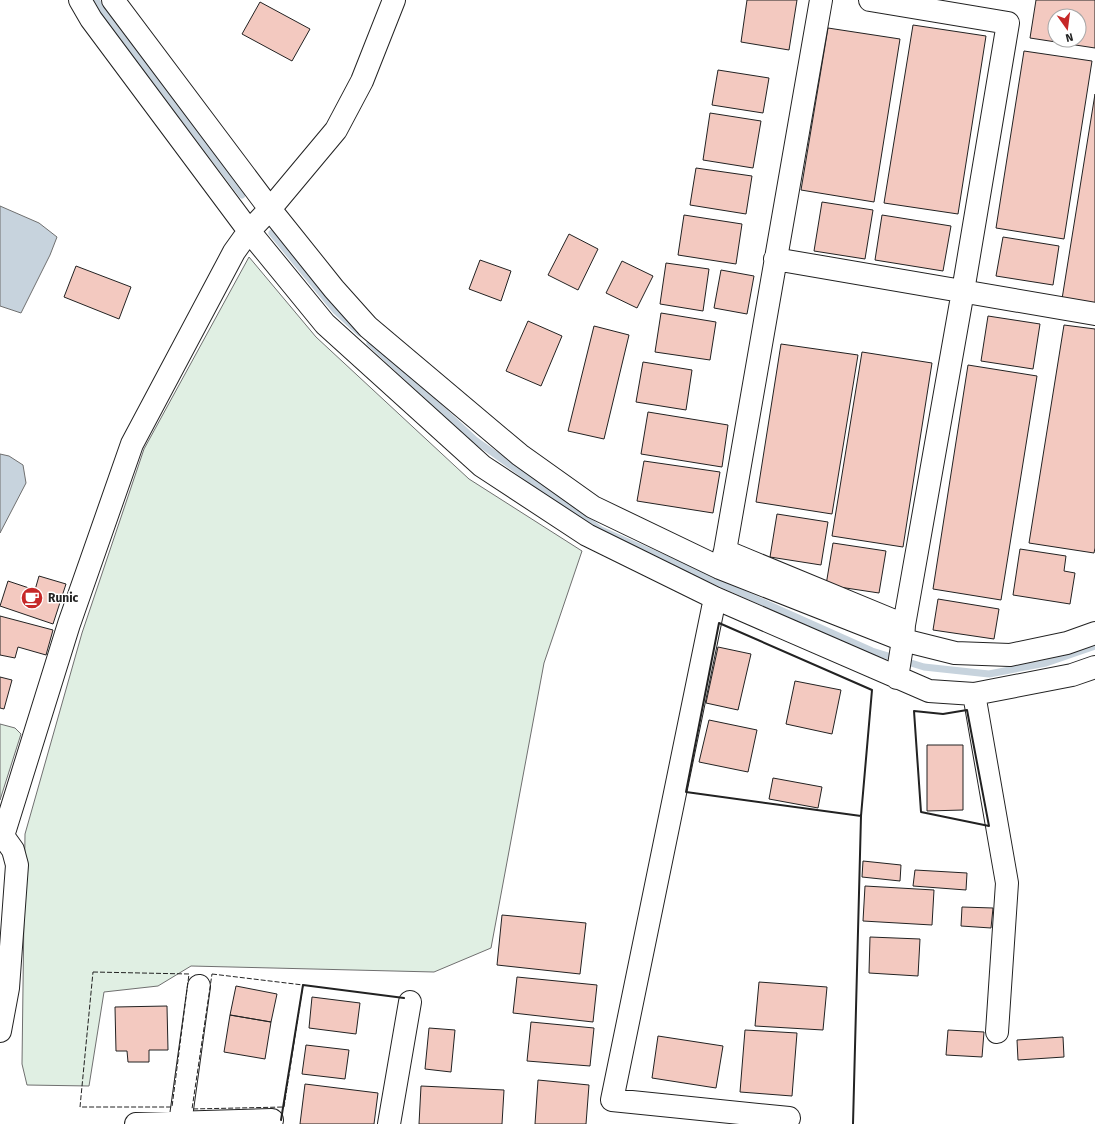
<svg xmlns="http://www.w3.org/2000/svg" width="1095" height="1124" viewBox="0 0 1095 1124" font-family="'Fira Sans',sans-serif">
  <style>
    .green { fill: #e0efe3; stroke: #6f6f6f }
    .water { fill: #c7d3dd; stroke: #6f6f6f }
    .lines { fill: none; stroke-linecap: round; stroke-linejoin: round }
    .stream { stroke: #c7d3dd; stroke-width: 7 }
    .building { fill: #f3c9c0; stroke: #222; fill-rule: evenodd }
    .minor-casing { stroke: #222; stroke-width: 24 }
    .minor { stroke: #fff; stroke-width: 22 }
    .fence { stroke: #222; stroke-width: 1; stroke-dasharray: 5 2; stroke-linecap: butt }
    .wall { stroke: #222; stroke-width: 2 }
    .labels { text-anchor: middle; dominant-baseline: central; stroke-width: 3; stroke-linejoin: round; paint-order: stroke }
    .poi-label { font-size: 12px; font-weight: bold; fill: #222; stroke: #fff; text-anchor: start }
  </style>
  <rect width="100%" height="100%" fill="#fff"/>
  <path class="green" d="M249,257L316,337L469,479L582,551L544,663L491,948L434,972L191,966L158,986L104,992L89,1086L27,1085L22,1064L25,834L82,633L144,449Z
    M0,724L15,728L21,734L0,800Z"/>
  <path class="water" d="M0,206L39,223L57,237L50,255L21,313L0,306Z
    M0,454L9,456L23,465L26,483L0,533Z"/>
  <g class="lines">
    <path class="stream" d="M96,0L102,10L242,195
      M272,233L336,311L360,333
      M370,343L475,440L601,530L872,651L924,667L989,674L1046,663L1095,646"/>
  </g>
  <path class="building" d="M747,0H797L789,50L741,42Z
    M1036,0H1095V48L1030,38ZM1055,16H1079V40H1055Z
    M260,2L310,29L292,61L242,34Z
    M913,25L986,36L958,214L884,203Z
    M828,28L900,39L874,202L801,190Z
    M1024,51L1092,61L1064,239L996,228Z
    M718,70L769,78L763,113L712,105Z
    M1095,94V304L1062,299Z
    M710,113L761,121L753,168L703,160Z
    M696,168L752,176L746,214L690,205Z
    M822,202L873,210L865,259L814,251Z
    M684,215L742,224L736,264L678,255Z
    M882,215L951,226L943,271L875,260Z
    M569,234L598,249L578,290L548,275Z
    M1003,237L1059,246L1053,285L996,276Z
    M480,260L511,271L501,301L469,289Z
    M622,261L653,276L637,308L606,293Z
    M666,263L709,269L703,311L660,304Z
    M76,266L131,287L119,319L64,297Z
    M721,270L754,276L747,314L714,308Z
    M661,313L716,322L710,360L655,352Z
    M988,316L1040,324L1033,369L981,361Z
    M528,321L562,336L541,386L506,371Z
    M1064,325L1095,329V548L1094,553L1029,543Z
    M594,326L629,335L604,439L568,431Z
    M781,344L858,355L832,514L756,502Z
    M862,352L932,363L903,547L832,536Z
    M643,362L692,370L686,410L636,402Z
    M968,365L1037,376L1001,600L933,589Z
    M648,412L728,425L722,467L641,454Z
    M644,461L720,472L713,513L637,501Z
    M777,514L828,522L821,565L770,557Z
    M833,543L886,551L879,593L826,585Z
    M1020,549L1066,556L1064,571L1075,573L1070,604L1013,595Z
    M39,576L66,584L53,624L0,606L8,581L35,590Z
    M938,599L999,609L994,639L933,630Z
    M0,616L53,630L46,655L18,647L15,658L0,655Z
    M718,647L751,654L738,710L706,703Z
    M0,677L12,680L4,709L0,708Z
    M795,681L841,690L832,734L786,724Z
    M709,720L757,730L748,772L699,762Z
    M927,745H963V810L927,811Z
    M773,778L822,787L818,808L769,799Z
    M863,861L901,865L900,881L862,877Z
    M915,870L967,873L966,890L913,886Z
    M865,886L934,890L932,925L863,921Z
    M962,907L993,908L991,928L961,926Z
    M502,915L586,923L580,974L497,965Z
    M870,937L920,939L918,976L869,973Z
    M517,977L597,985L593,1022L513,1013Z
    M759,982L827,987L823,1030L755,1026Z
    M236,986L277,994L271,1022L230,1015Z
    M312,997L360,1003L356,1034L309,1028Z
    M167,1006L168,1050H149V1062H128L127,1051H116L115,1007Z
    M230,1015L271,1022L265,1059L224,1052Z
    M531,1022L594,1028L590,1066L527,1061Z
    M429,1028L455,1030L451,1072L425,1069Z
    M745,1030L797,1033L792,1096L740,1092Z
    M948,1030L984,1032L982,1057L946,1055Z
    M658,1036L723,1046L716,1088L652,1078Z
    M1063,1037L1064,1057L1018,1060L1017,1040Z
    M306,1045L349,1050L345,1079L302,1074Z
    M538,1080L589,1085L586,1124H535Z
    M305,1084L378,1093L374,1124H300Z
    M421,1086L504,1090L502,1124H419Z"/>
  <g class="lines">
    <g class="minor-casing">
      <path id="minor" d="M80,0L91,19L249,231L325,324L482,466L587,535L715,598L929,691L974,694L1072,675L1095,667
        M113,0L270,209L334,289L368,327L520,455L593,507L720,568L903,640L955,653L1010,655L1067,643L1095,633
        M870,0L1008,23L963,291L904,625L903,640L897,678
        M775,259L1095,314
        M725,551L904,625
        M720,568L725,551L821,0
        M715,598L612,1100L789,1118
        M974,694L1007,883L997,1032
        M0,837L3,836L69,624L132,444L234,252L249,231L270,209L336,130L362,81L394,0
        M0,1031L8,988L17,865L13,850L3,836
        M136,1124L272,1120
        M180,1124L199,986
        M389,1124L410,1002"/>
    </g>
    <use href="#minor" class="minor"/>
    <path class="fence" d="M93,972L189,974L172,1107H80Z
      M212,974L303,985L284,1107L192,1109Z"/>
    <path class="wall" d="M719,623L872,690L861,816L686,792Z
      M967,710L989,826L921,812L914,711L943,714Z
      M281,1120L303,985L404,998
      M853,1124L861,816"/>
  </g>
  <defs>
    <g id="cafe-disc" transform="scale(1.15)"><circle r="9.5" fill="#c62828" stroke="#fff"/><path d="M-5.5-4.5H6V0H3Q3 3.5 0 3.5H-2.5Q-5.5 3.5-5.5 0ZM3-3.2v2h1.7v-2ZM-6 4.5H4V6H-6Z" fill="#fff"/></g>
  </defs>
  <g fill-rule="evenodd">
    <use href="#cafe-disc" x="32" y="598"/>
  </g>
  <g class="labels">
    <g class="poi-label">
      <text x="48" y="598">Runic</text>
    </g>
  </g>
  <g transform="translate(1067 28) rotate(166)"><circle r="19" fill="#ffffff" stroke="#a7a7a7"/>
  <path d="M0-3L7 15L0 10L-7 15Z" fill="#c62828"/>
  <text y="-6" font-size="11" font-weight="bold" text-anchor="middle" fill="#222222">N</text>
  </g>
</svg>
